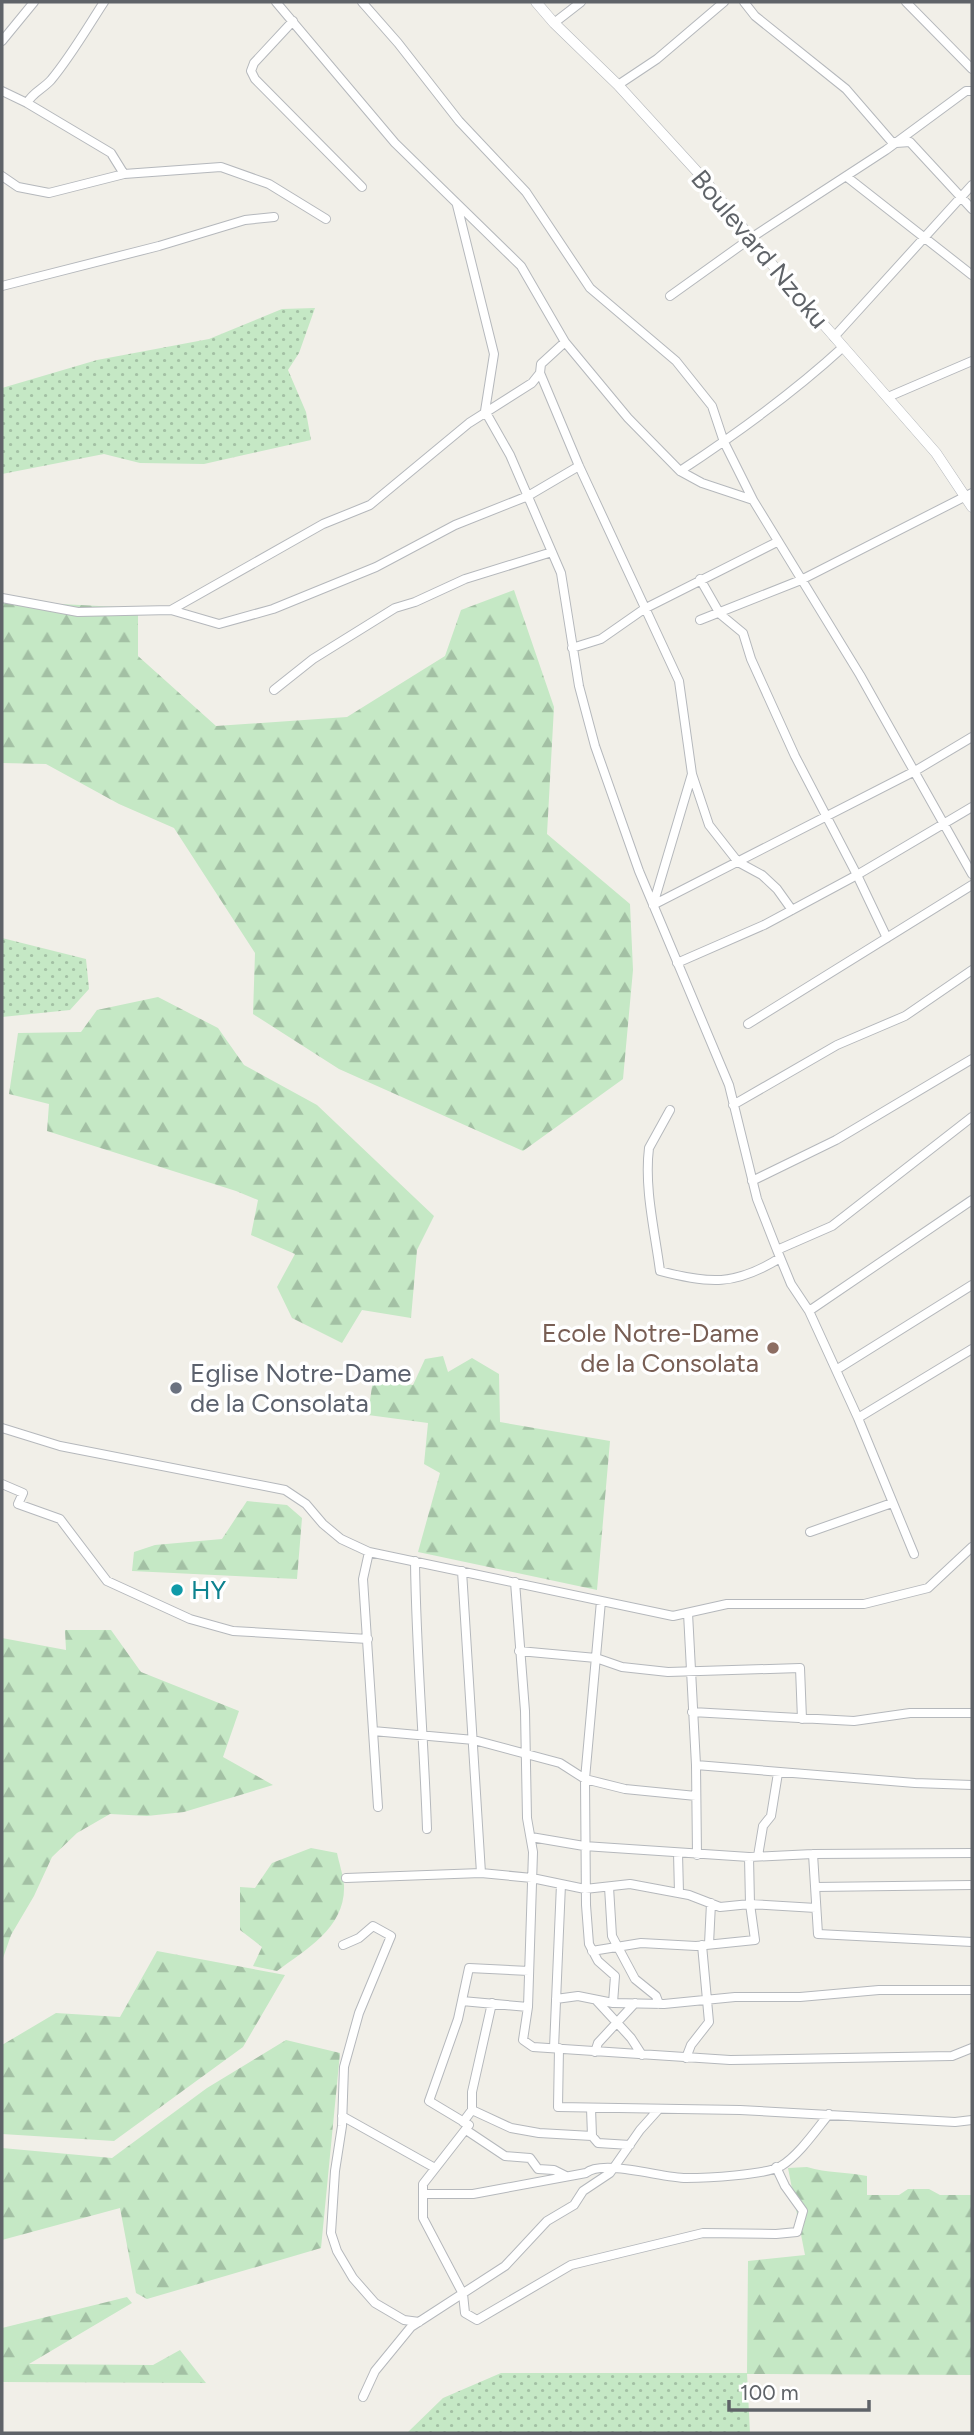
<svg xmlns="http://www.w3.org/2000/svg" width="974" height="2435" viewBox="0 0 974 2435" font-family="Figtree,sans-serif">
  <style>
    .grass { fill: url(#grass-dots) }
    .forest { fill: url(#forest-firs) }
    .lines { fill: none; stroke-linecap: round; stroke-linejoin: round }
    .minor-casing { stroke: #b5b8bc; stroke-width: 10 }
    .tertiary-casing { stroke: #b5b8bc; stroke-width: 11 }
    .minor { stroke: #fff; stroke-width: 8 }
    .tertiary { stroke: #fff; stroke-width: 10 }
    .education-dot { fill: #8d6e63; stroke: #fff; stroke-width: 2.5 }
    .worship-dot { fill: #6b7280; stroke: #fff; stroke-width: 2.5 }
    .culture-dot { fill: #0f9aa8; stroke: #fff; stroke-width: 2.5 }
    .labels { text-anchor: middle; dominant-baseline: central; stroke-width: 7; stroke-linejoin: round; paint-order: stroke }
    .street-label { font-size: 26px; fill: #5f6368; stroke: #fff }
    .education-label { font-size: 26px; fill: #785e54; stroke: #fff; text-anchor: end }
    .worship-label { font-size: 26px; fill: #5b616d; stroke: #fff; text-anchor: start }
    .culture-label { font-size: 26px; fill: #0d838f; stroke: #fff; text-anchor: start }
  </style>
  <defs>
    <pattern id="grass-dots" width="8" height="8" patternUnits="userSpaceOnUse" patternTransform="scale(1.75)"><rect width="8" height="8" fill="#c5e8c5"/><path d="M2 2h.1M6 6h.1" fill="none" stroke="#a3c0a4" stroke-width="1.8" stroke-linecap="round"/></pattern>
    <pattern id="forest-firs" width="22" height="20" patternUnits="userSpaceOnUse" patternTransform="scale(1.75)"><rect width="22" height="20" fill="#c5e8c5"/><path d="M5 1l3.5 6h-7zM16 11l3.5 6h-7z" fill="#a3c0a4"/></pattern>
  </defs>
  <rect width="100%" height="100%" fill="#f1efe8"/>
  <path class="grass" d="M315,308L299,353L288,370L306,412L311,440L204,464L140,463L104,454L2,474V388L97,360L209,339L282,309Z
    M2,938L86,959L89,989L70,1010L2,1017Z
    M501,2373H747L750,2433H407L443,2398Z"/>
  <path class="forest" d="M514,590L554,707L547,834L630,904L633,970L623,1079L523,1151L339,1069L253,1014L255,953L174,828L119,804L46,764L2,763V601L138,608V656L216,726L347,717L445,656L461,610Z
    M158,997L218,1028L244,1065L317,1105L434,1216L417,1250L411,1318L362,1310L342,1343L292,1318L277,1287L295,1254L251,1235L258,1200L236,1191L47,1131L49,1104L9,1094L18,1033L81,1032L97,1010Z
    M443,1356L448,1372L472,1358L499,1374L500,1422L610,1441L597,1590L418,1552L440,1473L424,1464L428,1423L368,1415L373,1379L413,1385L425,1359Z
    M247,1501L287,1505L302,1518L297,1579L132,1571L134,1552L155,1545L222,1539Z
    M65,1630H111L141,1672L239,1711L223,1757L273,1785L184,1812L147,1816L110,1814L77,1833L52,1857L34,1896L11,1935L2,1961V1638L66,1650Z
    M311,1848L337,1853C339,1863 343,1874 344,1885C346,1927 307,1949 277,1971L253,1966L262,1947L240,1930V1887L255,1888L272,1863Z
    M157,1951L285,1975L243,2047L114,2141L2,2134V2045L56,2013L120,2017Z
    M286,2040L340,2053L321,2248L147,2299L136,2293L120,2208L2,2240V2148L112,2158L207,2088Z
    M807,2167C827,2173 847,2172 867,2176V2195H899L908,2189H929L940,2195H972V2375L747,2374L748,2261L805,2255L788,2168Z
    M127,2297L132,2303L29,2364L153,2365L180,2350L206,2383L2,2382V2328Z"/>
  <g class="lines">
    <g class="minor-casing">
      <path id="minor" d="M276,2L395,143L521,266L565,342L628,418L680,471L702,483L753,500L860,675L972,874
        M362,2L398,43L459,121L526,192L590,288L676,361L712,406L724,442L753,500
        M744,2L755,16L846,89L891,141L896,143L910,142L972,209
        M906,2L972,69
        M293,21L254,63L251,71L255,79L362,187
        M554,23L581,2
        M2,41L34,2
        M618,85L657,59L724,2
        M2,91L27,103L111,153L124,174
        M27,103C33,92 43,89 51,80C71,56 87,28 104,2
        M2,176L18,187L49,193L124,174L221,167L269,184L326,219
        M847,177L972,275
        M457,205L494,354L485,411L510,455L561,573L579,686L595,746L639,871L729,1085L757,1199L777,1250
        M2,286L159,246L245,220L274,217
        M670,296L751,238L886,150L966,91H972
        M834,337L972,185
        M565,342L541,364L540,373L579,466L679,681L692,774L709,825L738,862L762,875L777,889L792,910
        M888,397L972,361
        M680,471C736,434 792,394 842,348
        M700,579L720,614L743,633L751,659L795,756L857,875L887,938
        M2,598L78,612L171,610L219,624L273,609L376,567L455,525L528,496L579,466
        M171,610L323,524L370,505L469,423L532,383L540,373
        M700,620L801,580L972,493
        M572,648L601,639L644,609L777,542
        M274,690L313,659L395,608L415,602L465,579L552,552
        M653,905L915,771L972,737
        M653,905L692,774
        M677,963L764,925L857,875L972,807
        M748,1024L972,885
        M733,1105L837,1045L905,1016L972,970
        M670,1110L649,1148C644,1188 655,1232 660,1271C709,1284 735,1286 780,1258
        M752,1181L836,1140L972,1059
        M809,1311L972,1200
        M836,1370L972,1285
        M858,1418L972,1349
        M2,1428L60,1446L285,1490L306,1504L323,1524L341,1539L369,1552L673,1616L727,1604H864L928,1588L972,1547
        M2,1484L23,1493L18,1504L60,1519L107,1581L190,1619L233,1631L368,1639
        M810,1532L892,1503
        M369,1552L363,1579L378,1807
        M914,1554L858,1418L809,1311L791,1284L777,1250L832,1226L972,1117
        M415,1561C416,1651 424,1740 427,1829
        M462,1571L481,1873
        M515,1582L525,1711L527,1818L533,1852L528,2007L523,2040L533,2047L730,2060L952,2056L972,2048
        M601,1601L585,1779L586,1905L589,1944L598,1961L615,1976L613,2003
        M688,1613L696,1765L697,1855
        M519,1651L596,1658L622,1667L668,1672L800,1668L802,1719
        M692,1712L854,1721L910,1713H972
        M373,1731L474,1740L560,1763L585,1779L625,1789L696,1796
        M696,1765L915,1783L972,1785
        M531,1837L584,1846L749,1857L813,1854L972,1853
        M678,1853L679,1893
        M813,1854L818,1934L972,1942
        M758,1856L763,1826L771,1816L778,1773
        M346,1878L481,1873L532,1878L585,1889L630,1884L689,1895L720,1907L750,1904L816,1908
        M609,1887L612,1936L635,1979L656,1996L659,2004
        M815,1887L972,1885
        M709,1944L711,1903
        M343,1945L359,1938L373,1926L391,1936L359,2013L344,2067L342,2126L335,2171L331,2233L337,2251L353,2278L375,2303L404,2320L419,2322
        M592,1951L641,1943L696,1946L755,1940L750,1904L749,1857
        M529,1971L469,1968L458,2019L429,2101L469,2125L423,2184V2218L463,2294L465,2313L477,2320L571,2265L703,2233L776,2234L797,2232L803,2211L785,2186L776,2167
        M556,1999L578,1996L613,2003L664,2004L735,1997H800L879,1990H972
        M596,2000L631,2038L642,2055
        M462,2001L528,2007
        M554,2048L561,1884
        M559,2048L558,2107L740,2110L955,2122L972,2120
        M595,2052L598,2043L635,2003
        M686,2058L691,2045L709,2022L702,1945
        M591,2108L592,2136
        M472,2110L511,2128L539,2133L592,2136L598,2143L630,2145
        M342,2116L435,2168
        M463,2122L472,2110V2092L492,2003
        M466,2130L505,2156L530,2158L538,2169L554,2170L566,2176
        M423,2194H473L586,2173C603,2159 662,2178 686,2178C705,2178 767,2175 781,2166C799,2155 816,2130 829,2114
        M363,2397L375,2371L411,2327L505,2266L547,2221L574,2205L583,2191L610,2173L640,2130L658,2110"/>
    </g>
    <g class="tertiary-casing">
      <path id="tertiary" d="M536,2L554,23L618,85L702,177L783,278L936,453L972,507"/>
    </g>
    <use href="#minor" class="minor"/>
    <use href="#tertiary" class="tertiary"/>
  </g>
  <circle class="education-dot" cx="773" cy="1348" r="7"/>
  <circle class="worship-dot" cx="176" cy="1388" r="7"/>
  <circle class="culture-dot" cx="177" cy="1590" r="7"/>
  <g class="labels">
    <g class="street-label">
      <text transform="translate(760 249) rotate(50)">Boulevard Nzoku</text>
    </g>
    <g class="education-label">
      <text x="759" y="1333">Ecole Notre-Dame<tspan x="759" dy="30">de la Consolata</tspan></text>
    </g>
    <g class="worship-label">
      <text x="190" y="1373">Eglise Notre-Dame<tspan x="190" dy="30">de la Consolata</tspan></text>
    </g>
    <g class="culture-label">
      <text x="191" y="1590">HY</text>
    </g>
  </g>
  <rect width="974" height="2435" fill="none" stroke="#5f6368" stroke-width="7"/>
  <path d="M729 2400v10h140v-10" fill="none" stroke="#5f6368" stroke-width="3.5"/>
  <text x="740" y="2400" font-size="21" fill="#5f6368" stroke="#ffffff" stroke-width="5" paint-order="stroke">100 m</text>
</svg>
